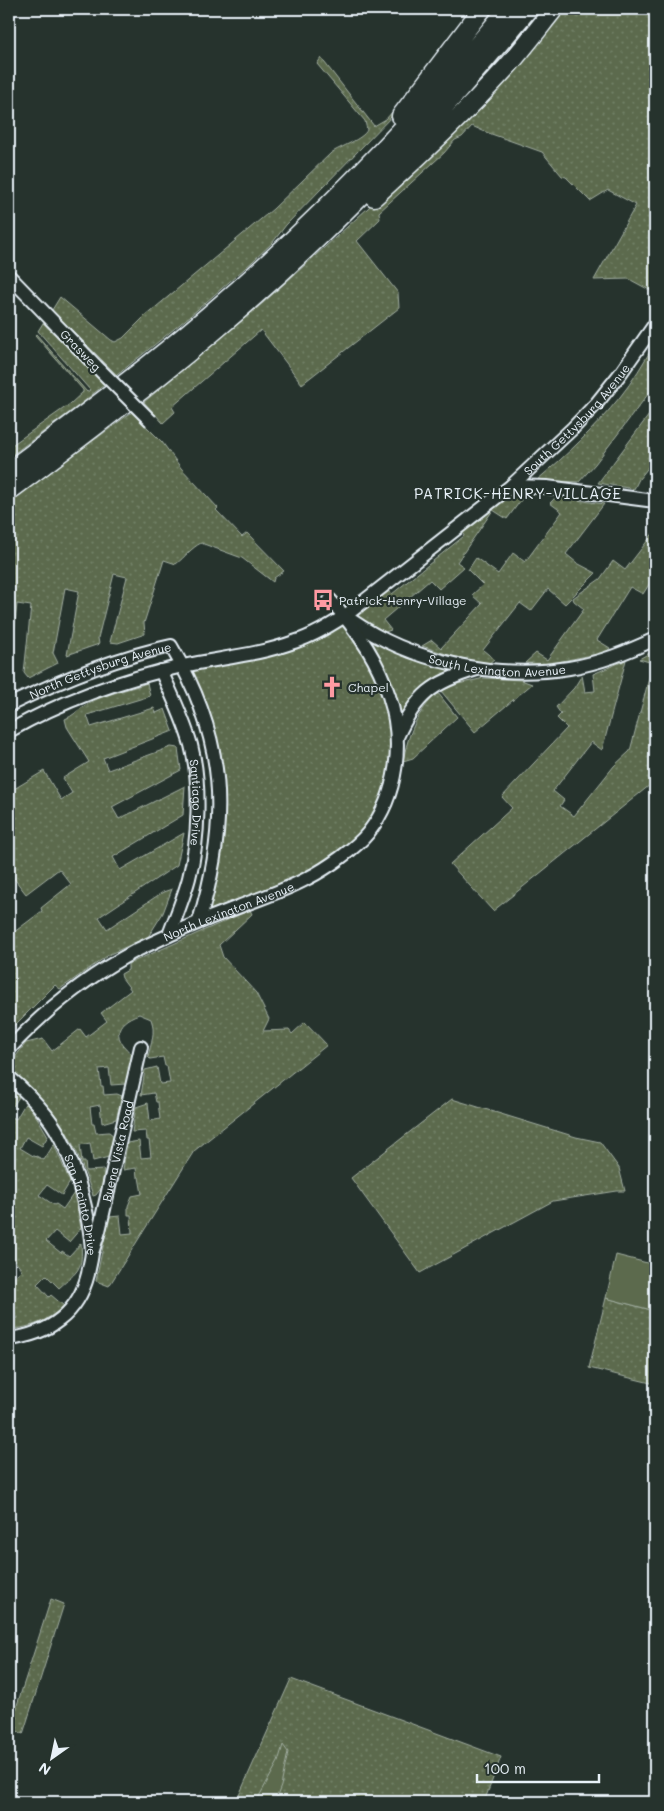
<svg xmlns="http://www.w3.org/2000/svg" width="664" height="1811" viewBox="0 0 664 1811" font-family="Mali,sans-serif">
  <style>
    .grass { fill: url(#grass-dots); stroke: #a2aea2 }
    .pitch { fill: #5c6b4d; stroke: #a2aea2 }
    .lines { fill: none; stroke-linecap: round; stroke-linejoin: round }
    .minor-casing { stroke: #e8f1f8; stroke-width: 16 }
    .highway-casing { stroke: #e8f1f8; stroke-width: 21 }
    .minor { stroke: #26332d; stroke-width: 12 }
    .highway { stroke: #26332d; stroke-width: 18 }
    .minor-bridge-casing { stroke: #e8f1f8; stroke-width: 16; stroke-linecap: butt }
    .minor-bridge { stroke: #26332d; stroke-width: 12 }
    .labels { text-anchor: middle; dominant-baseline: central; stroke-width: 4.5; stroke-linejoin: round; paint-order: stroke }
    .street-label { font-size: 12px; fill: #e8f1f8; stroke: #26332d }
    .poi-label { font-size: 12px; fill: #e8f1f8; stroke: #26332d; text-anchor: start }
    .quarter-label { font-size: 15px; letter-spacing: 1px; fill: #e8f1f8; stroke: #26332d }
  </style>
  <defs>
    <pattern id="grass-dots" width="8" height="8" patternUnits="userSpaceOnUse" patternTransform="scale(1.25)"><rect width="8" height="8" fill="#5c6b4d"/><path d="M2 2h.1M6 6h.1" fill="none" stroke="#738167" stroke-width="1.8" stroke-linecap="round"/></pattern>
  </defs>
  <rect width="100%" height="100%" fill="#26332d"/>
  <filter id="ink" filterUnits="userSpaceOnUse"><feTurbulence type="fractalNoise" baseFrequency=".02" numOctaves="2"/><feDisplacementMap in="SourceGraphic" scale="10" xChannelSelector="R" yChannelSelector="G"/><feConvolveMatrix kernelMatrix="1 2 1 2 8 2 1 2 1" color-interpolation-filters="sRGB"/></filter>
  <g filter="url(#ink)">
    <path class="grass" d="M471,9H477L396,112L286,225L273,242L252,262L190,316L117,375L52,310L60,297L111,340L115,342L123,338L144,317L273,209L331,153C340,147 363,139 367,130L365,121L317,64L321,58L374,126L386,119L402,101Z
      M561,9H655V236L650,246L655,250V293L629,279L594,280L636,205L608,190L590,201L566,177L562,176L542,152L483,131L472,126L462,137L455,140L444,153L379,212L380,219L357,241L398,293L399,308L302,384L261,330L172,407L175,412L163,423L144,402L263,303L410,170Z
      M43,323L105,384L81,404L9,457V447L70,404L83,392V390L35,335L36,334L87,392L90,390L38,331Z
      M654,345L655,391L652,389L595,464L579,482L537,480C567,455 595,428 620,397C633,381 643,363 654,345Z
      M655,407V459L639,479L634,489L598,483Z
      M132,412L162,442L181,468L218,508L216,510L242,537L247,533L284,571L274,578L273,582L242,558L201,543C191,548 185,557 176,564L164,560L144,623L145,634L118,643L110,642L127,577L114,574L98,638L99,644L67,655L79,591L65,588L53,653L58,663L28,678L24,673L31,606L17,604L10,672L16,683L9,687V503Z
      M509,494L524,496L507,519L493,510L457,562L464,567L439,589L430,580L383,620L391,630L385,632L358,616L388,589L392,594L464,536L462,531Z
      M556,497L604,504L566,554L577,563L596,573L565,604L548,589L531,611L520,603L483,650L494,659L488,664L452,656L422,646L432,640L441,648L482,604L472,595L483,585L468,570L476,558L498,574L513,553L525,562L562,512L550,503Z
      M655,531V575L643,594L630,587L597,640L610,648L607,652L547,664L525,663L536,653L547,660L584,609L574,601L573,598L600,579L613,561L625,570Z
      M345,616L363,629L478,668L424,695L397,748L376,822L325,868L199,921L218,781L183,666L258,652Z
      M655,650V781L493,911L450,864L512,808L502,797L567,728L557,718L561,714L556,707L574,688L582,675L585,692L595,691L593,674L626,660L602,750L591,742L553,791L564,800L560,806L574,816L614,766L630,751L653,663L639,659Z
      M484,678L521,680L532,684L475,732L441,691L458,684Z
      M147,683L150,696L87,715L91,727L154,708L156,713L165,709L173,731L103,758L108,770L171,747L178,748L181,770L112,807L119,819L185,786L183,815L113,857L120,870L184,833L177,865L99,917L107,929L163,892L172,889L163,913L148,937L110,954L60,989L55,985L9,1031V936L42,911L41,908L71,884L59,869L26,894L9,872V792L44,771L61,800L72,793L63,778L89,762L67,727L65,719C73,716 77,711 84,706C100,695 128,690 147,683Z
      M438,693L457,717L413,758L403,761C408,735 417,711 438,693Z
      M250,910L252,914L219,945L223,957L256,993L269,1019L263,1031L289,1030L292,1034L305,1022L327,1045L194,1151L109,1286L96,1281L109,1217L120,1216L122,1234L132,1233L131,1215H128V1206L132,1196L142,1194L139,1177H137L136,1168L123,1170L127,1143L139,1141L141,1158L151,1157L149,1140H147L146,1131L132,1132L136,1107L148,1103L150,1121L160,1119L158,1102H156L154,1093L141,1095L145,1070L157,1067L160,1084L170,1083L167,1066H165L163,1057L150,1059L148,1057C151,1043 156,1033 151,1019L139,1014C113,1023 113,1039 133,1055L126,1084L111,1085L109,1068L99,1069L101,1086H103L104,1095L117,1094L122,1096L116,1119L102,1123L100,1105L90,1107L92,1124H94L96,1133L109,1132L114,1136L109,1157L93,1161L90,1143L80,1145L82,1162H85L86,1171L104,1170L102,1187L96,1195L93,1196L92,1192C85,1174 79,1155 70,1138C56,1111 32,1088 9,1068V1065L26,1043L43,1039L52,1051L80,1029L86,1037L107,1021L101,1013L131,990L122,978L121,974L128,970V964Z
      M9,1088L19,1097L13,1106L9,1104Z
      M452,1099L576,1137L600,1142L619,1168L625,1191H617L553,1201L420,1273L351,1178Z
      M26,1102L38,1119L48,1136L42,1146L26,1137L20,1148L35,1157L36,1156L44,1160L54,1144L70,1182L62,1195L47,1185L39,1195L54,1205L56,1204L63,1209L74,1193L81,1228L69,1242L55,1231L46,1241L61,1253L62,1251L69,1256L81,1243C83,1270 79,1270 59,1288L46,1275L37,1284L49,1297L51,1295L64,1306C44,1323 34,1326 9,1330V1326L18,1318L9,1306V1275L12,1278L22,1270L11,1256H9V1228L15,1221L9,1215V1116L16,1119Z
      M606,1298L655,1311V1384L589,1368Z
      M51,1599L64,1604L23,1734L10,1727Z
      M291,1679L501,1757L484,1802H236Z"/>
    <path class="pitch" d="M616,1255L655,1265V1311L606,1298Z
      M283,1745L288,1752L281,1786L275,1802H256L278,1762Z"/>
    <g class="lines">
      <g class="minor-casing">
        <g id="minor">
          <path d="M9,276L96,366"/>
          <path d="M511,486L547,487L655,501"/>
          <path id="s1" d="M351,620C411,662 496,680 569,668C600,663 627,652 655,639"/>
          <path id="s2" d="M161,671C172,695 184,720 191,745C201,783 199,840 189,878C184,897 176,916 169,935"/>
          <path id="s3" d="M9,705C61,680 114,658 171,646C226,738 230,820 199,921"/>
          <path id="s4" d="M9,731C62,701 123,679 183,666C220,658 259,655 294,642C313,636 329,626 345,616L511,486L573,428L596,404L620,374L655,324"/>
          <path d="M397,737C416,695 433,682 477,669"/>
          <path id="s5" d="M9,1049C46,1009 88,976 137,950C170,934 203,920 238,907C261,898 286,890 308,878C326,869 356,848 368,833C398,795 404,741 389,696C378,660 355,627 330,600"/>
          <path id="s6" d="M9,1077C22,1088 35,1101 46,1115C62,1135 71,1160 79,1184C85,1205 91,1229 92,1251C92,1258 89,1267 88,1274C78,1314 49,1334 9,1339"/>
          <path id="s7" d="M93,1250L99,1231L141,1047"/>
        </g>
      </g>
      <g class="highway-casing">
        <path id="highway" d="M401,116L482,9
          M374,197C420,156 464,114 506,68C523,49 538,29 554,9
          M9,471C77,420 145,370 209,315C318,222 416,119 508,9
          M9,491C78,440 146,388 212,333C328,236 432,126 528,9"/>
      </g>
      <use href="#minor" class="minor"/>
      <use href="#highway" class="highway"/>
      <g class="minor-bridge-casing">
        <path id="minor-bridge" d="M96,366L151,421"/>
      </g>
      <use href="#minor-bridge" class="minor-bridge"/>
    </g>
  </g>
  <defs>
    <g id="bus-bare" transform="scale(1.725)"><path d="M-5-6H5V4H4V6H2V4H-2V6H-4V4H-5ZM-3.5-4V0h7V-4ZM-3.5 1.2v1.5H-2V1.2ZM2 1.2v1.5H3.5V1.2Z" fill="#ff9aa2" stroke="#26332d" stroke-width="2.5" paint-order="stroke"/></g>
    <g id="church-bare" transform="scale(1.725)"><path d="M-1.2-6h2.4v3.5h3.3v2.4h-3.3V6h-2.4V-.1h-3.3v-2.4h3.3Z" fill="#ff9aa2" stroke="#26332d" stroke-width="2.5" paint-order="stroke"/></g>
  </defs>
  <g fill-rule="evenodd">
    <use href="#bus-bare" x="323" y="600"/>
    <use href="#church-bare" x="332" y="687"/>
  </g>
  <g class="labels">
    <g class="street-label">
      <text transform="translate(81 350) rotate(46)">Grasweg</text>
      <text stroke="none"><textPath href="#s4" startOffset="662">South Gettysburg Avenue</textPath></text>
      <text stroke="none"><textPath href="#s1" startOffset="156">South Lexington Avenue</textPath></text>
      <text stroke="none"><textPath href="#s3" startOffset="98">North Gettysburg Avenue</textPath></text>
      <text stroke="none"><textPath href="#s2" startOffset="138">Santiago Drive</textPath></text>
      <text stroke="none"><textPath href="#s5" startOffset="262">North Lexington Avenue</textPath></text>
      <text stroke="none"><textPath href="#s7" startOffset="102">Buena Vista Road</textPath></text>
      <text stroke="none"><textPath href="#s6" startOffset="151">San Jacinto Drive</textPath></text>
    </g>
    <g class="poi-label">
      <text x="339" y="600">Patrick-Henry-Village</text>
      <text x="348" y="687">Chapel</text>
    </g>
    <g class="quarter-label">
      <text x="518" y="493">PATRICK-HENRY-VILLAGE</text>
    </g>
  </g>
  <rect width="664" height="1811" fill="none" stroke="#26332d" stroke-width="30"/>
  <rect x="15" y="15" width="634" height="1781" fill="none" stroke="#e8f1f8" stroke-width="2" filter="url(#ink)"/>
  <g transform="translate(52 1758) rotate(213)" stroke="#26332d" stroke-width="4" paint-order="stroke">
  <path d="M0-4L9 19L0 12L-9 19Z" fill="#e8f1f8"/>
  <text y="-8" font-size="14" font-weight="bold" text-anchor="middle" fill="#e8f1f8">N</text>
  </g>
  <path d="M477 1774v8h122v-8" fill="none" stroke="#e8f1f8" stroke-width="2.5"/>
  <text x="484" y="1774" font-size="15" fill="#e8f1f8" stroke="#26332d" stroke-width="4" paint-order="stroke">100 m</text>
</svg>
